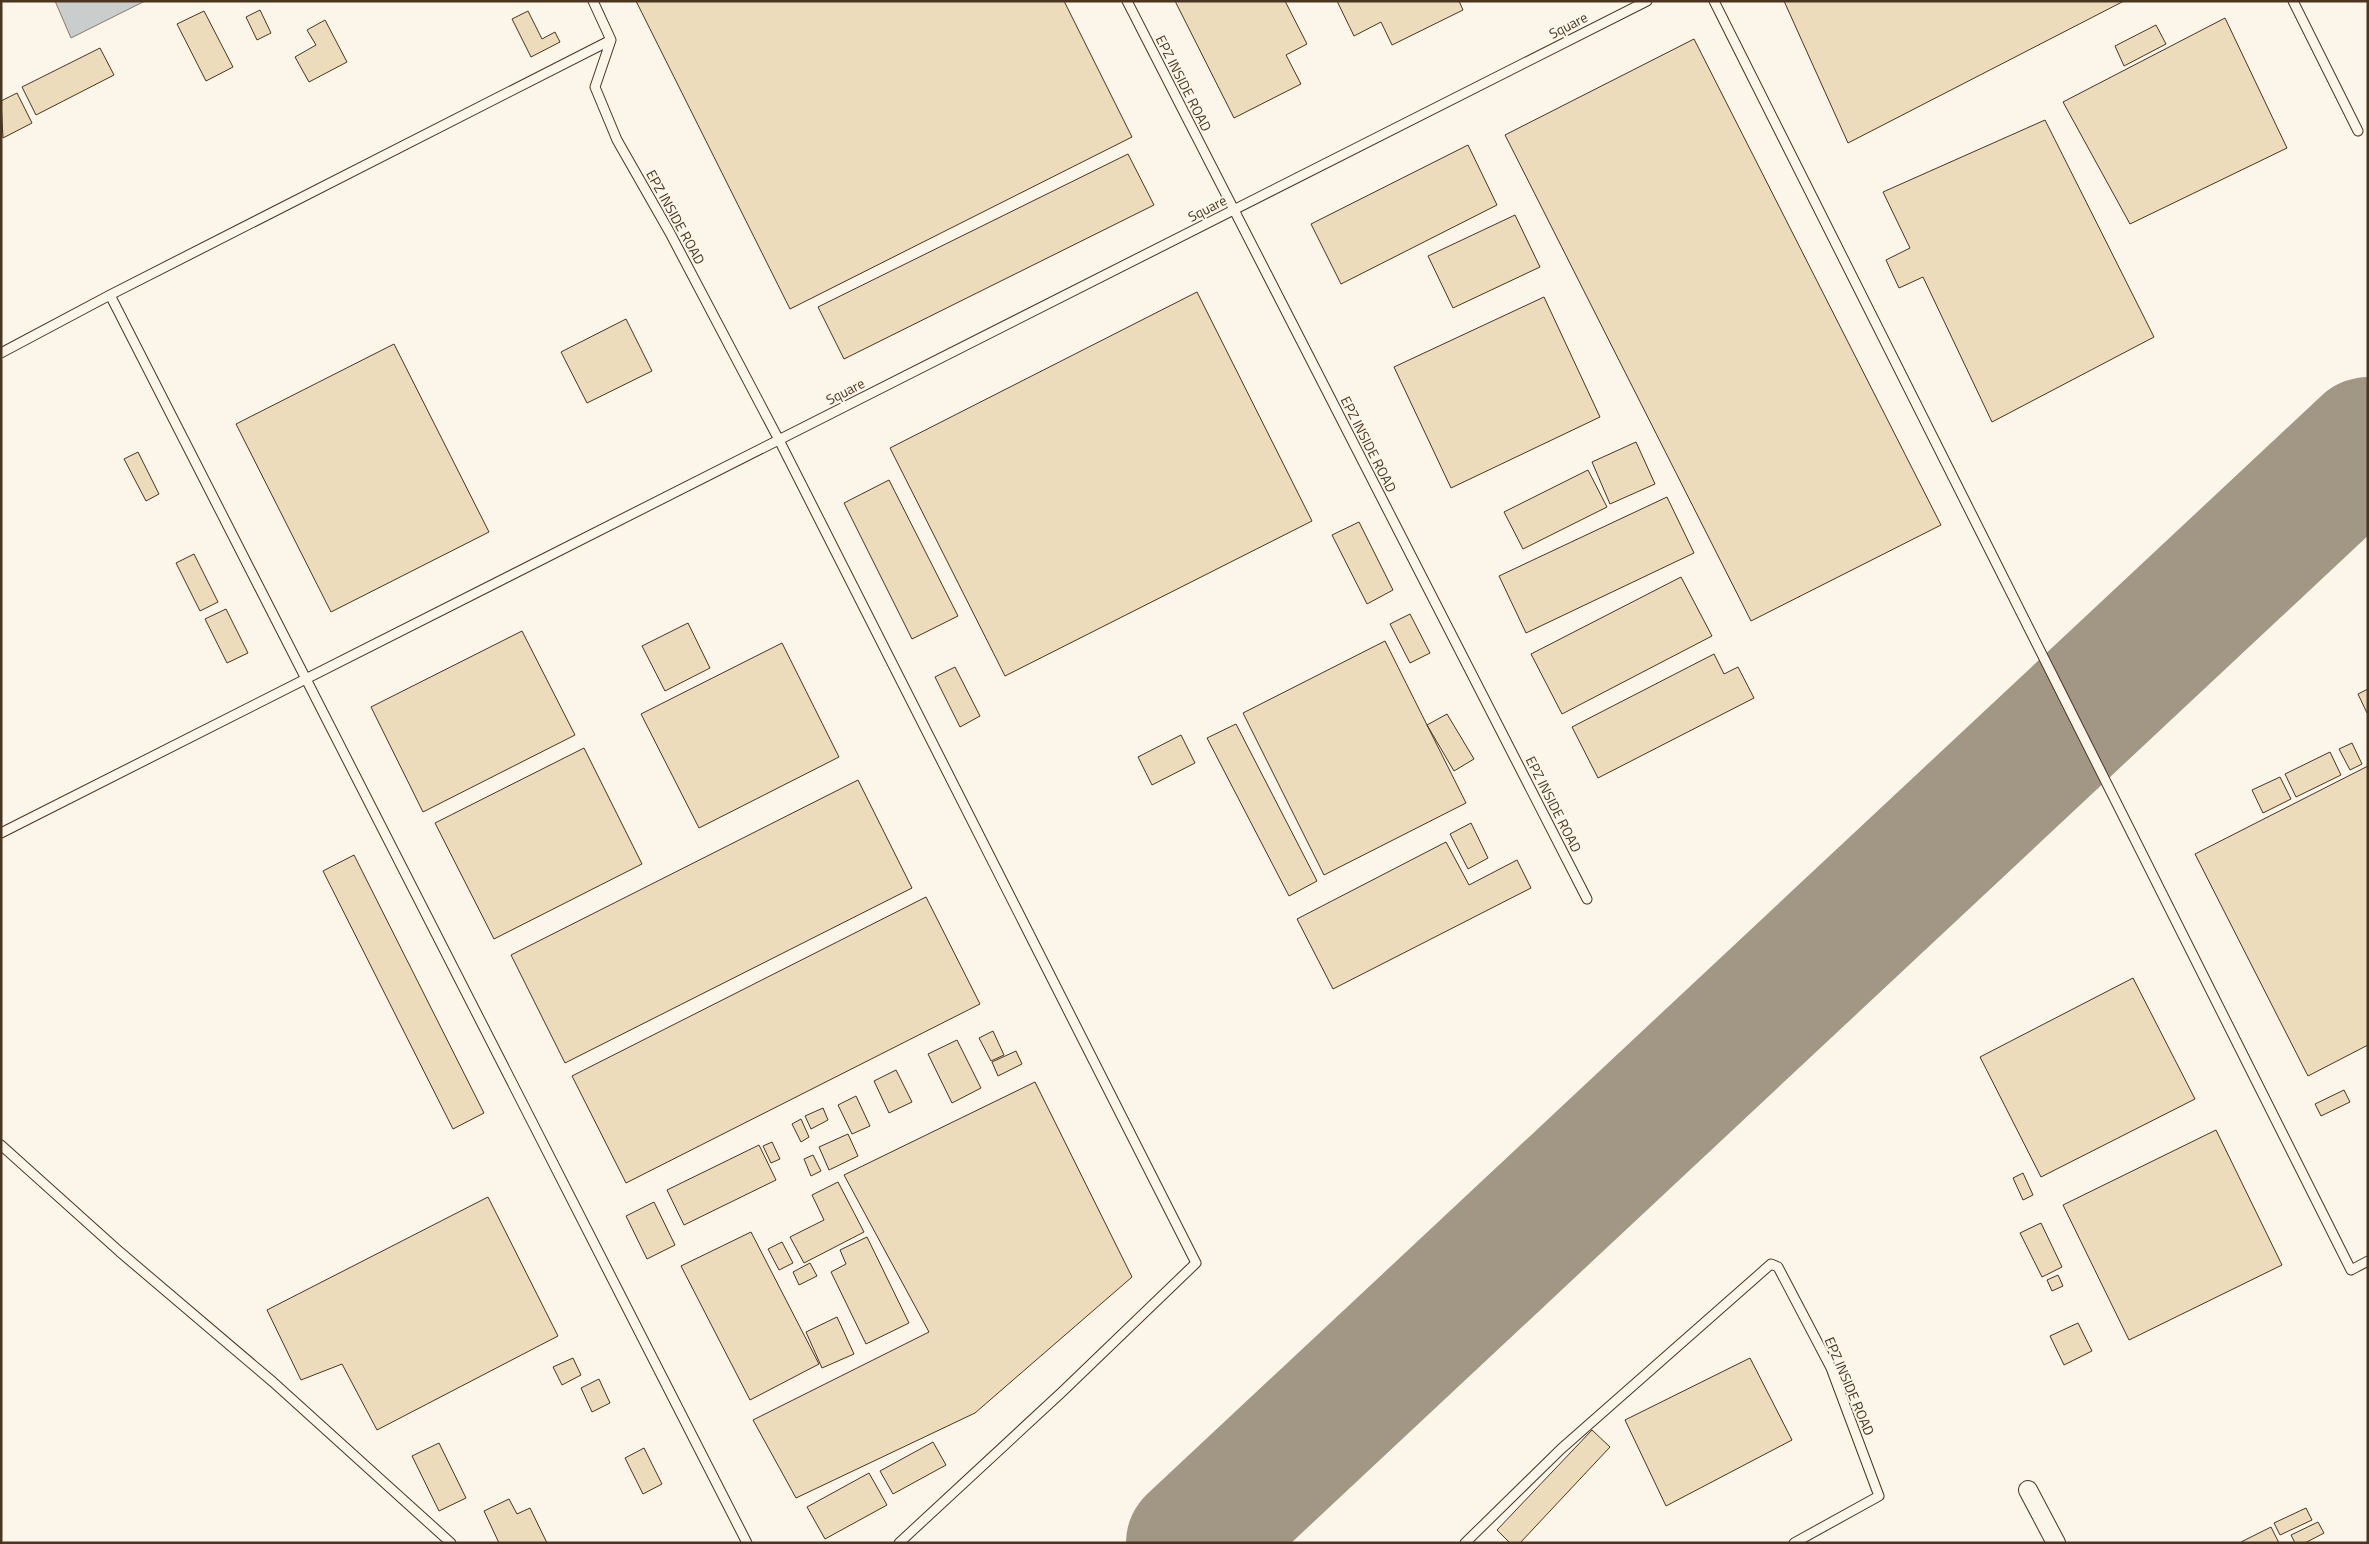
<svg xmlns="http://www.w3.org/2000/svg" width="2369" height="1544" viewBox="0 0 2369 1544" font-family="'Titillium Web',sans-serif">
  <style>
    .water { fill: #c9cecd; stroke: #887966 }
    .lines { fill: none; stroke-linecap: round; stroke-linejoin: round }
    .runway { stroke: #a29684; stroke-width: 134 }
    .building { fill: #ecdcbc; stroke: #4a3520 }
    .service-casing { stroke: #4a3520; stroke-width: 11 }
    .minor-casing { stroke: #4a3520; stroke-width: 20 }
    .service { stroke: #fbf6e9; stroke-width: 9 }
    .minor { stroke: #fbf6e9; stroke-width: 18 }
    .labels { text-anchor: middle; dominant-baseline: central; stroke-width: 4; stroke-linejoin: round; paint-order: stroke }
    .street-label { font-size: 14px; fill: #4a3520; stroke: #fbf6e9 }
  </style>
  <rect width="100%" height="100%" fill="#fbf6e9"/>
  <path class="water" d="M55,1H145L71,38Z"/>
  <g class="lines">
    <path class="runway" d="M1193,1543L2368,444"/>
  </g>
  <path class="building" d="M636,1H1064L1132,137L790,309Z
    M1175,1H1285L1307,44L1286,55L1301,84L1234,118Z
    M1337,1H1459L1463,10L1392,45L1381,22L1354,36Z
    M1784,1H2124L1848,143Z
    M260,10L271,33L257,40L246,17Z
    M204,11L233,67L206,81L177,24Z
    M528,11L542,39L555,32L560,42L531,57L512,19Z
    M2225,18L2287,148L2130,224L2063,102Z
    M325,20L347,62L309,82L295,57L316,45L307,30Z
    M2156,25L2166,44L2124,66L2115,46Z
    M1694,39L1941,525L1751,621L1505,135Z
    M100,48L114,75L36,115L22,87Z
    M17,93L32,123L3,138L1,101Z
    M2045,120L2154,337L1992,422L1923,277L1899,288L1886,260L1910,248L1883,192Z
    M1468,145L1497,205L1341,284L1311,224Z
    M1128,154L1154,205L844,359L818,307Z
    M1515,215L1540,267L1453,308L1428,256Z
    M1197,292L1312,521L1005,676L890,448Z
    M1544,297L1600,417L1451,488L1394,367Z
    M626,319L652,371L587,403L561,352Z
    M394,344L489,532L331,612L236,424Z
    M1636,442L1655,484L1610,504L1592,462Z
    M138,452L159,494L146,501L124,459Z
    M1588,470L1607,507L1523,549L1504,512Z
    M889,480L958,616L912,639L844,503Z
    M1667,497L1694,553L1526,633L1499,576Z
    M1359,522L1393,590L1367,604L1332,535Z
    M194,554L218,602L200,611L176,563Z
    M1681,577L1712,636L1562,714L1531,654Z
    M226,609L248,653L227,663L205,619Z
    M1410,614L1430,653L1410,663L1390,624Z
    M688,623L710,668L665,691L642,646Z
    M522,631L575,735L423,812L371,707Z
    M1385,641L1466,803L1324,875L1243,713Z
    M782,643L839,757L699,828L641,714Z
    M1714,654L1724,674L1738,667L1754,698L1598,778L1572,727Z
    M955,667L980,716L960,727L935,677Z
    M2368,689V712L2367,713L2358,694Z
    M1447,714L1474,759L1454,771L1427,725Z
    M1236,724L1317,881L1289,896L1207,738Z
    M1181,735L1195,763L1152,785L1138,757Z
    M2352,743L2362,764L2350,770L2339,749Z
    M584,748L642,864L494,939L435,823Z
    M2330,752L2341,775L2296,797L2285,774Z
    M2368,766V1045L2308,1076L2195,854Z
    M2280,777L2291,799L2263,813L2252,790Z
    M858,780L912,888L565,1063L511,955Z
    M1471,823L1488,858L1468,869L1450,834Z
    M1446,842L1469,885L1517,860L1531,888L1333,989L1297,919Z
    M354,855L484,1113L453,1129L323,871Z
    M926,897L980,1004L626,1183L572,1076Z
    M2133,978L2195,1099L2041,1177L1980,1057Z
    M993,1031L1004,1055L991,1061L979,1038Z
    M957,1040L981,1088L952,1103L928,1054Z
    M1016,1051L1022,1064L998,1076L992,1062Z
    M896,1070L912,1102L889,1113L874,1081Z
    M1035,1082L1132,1277L975,1413L796,1498L753,1420L929,1332L844,1175Z
    M2344,1090L2350,1102L2321,1116L2315,1104Z
    M856,1096L870,1126L852,1134L838,1105Z
    M823,1108L828,1120L811,1129L805,1116Z
    M801,1119L809,1137L801,1142L792,1124Z
    M2216,1130L2282,1265L2129,1340L2063,1205Z
    M848,1134L858,1156L829,1170L819,1147Z
    M772,1142L780,1159L771,1163L763,1146Z
    M759,1145L776,1180L684,1225L667,1190Z
    M813,1155L821,1171L811,1176L804,1159Z
    M2023,1173L2033,1195L2023,1200L2013,1178Z
    M838,1182L864,1232L804,1263L790,1237L824,1220L812,1195Z
    M488,1197L558,1336L377,1430L342,1364L301,1380L267,1310Z
    M654,1202L675,1245L647,1259L626,1216Z
    M2041,1223L2062,1267L2042,1277L2020,1233Z
    M751,1232L819,1364L750,1400L681,1266Z
    M867,1237L909,1323L866,1344L831,1272L846,1264L840,1250Z
    M782,1242L793,1263L779,1270L768,1249Z
    M810,1263L817,1276L799,1285L793,1272Z
    M2058,1275L2063,1286L2052,1291L2047,1280Z
    M837,1317L854,1354L822,1368L806,1332Z
    M2078,1323L2092,1351L2064,1365L2050,1336Z
    M573,1358L581,1375L562,1385L553,1367Z
    M1750,1358L1792,1440L1666,1506L1625,1420Z
    M599,1379L610,1403L592,1412L581,1388Z
    M1592,1430L1610,1447L1520,1543H1510L1497,1530Z
    M933,1442L946,1465L893,1494L880,1471Z
    M439,1443L466,1498L439,1511L412,1456Z
    M644,1448L662,1484L643,1494L625,1458Z
    M869,1473L887,1505L825,1539L807,1507Z
    M509,1499L517,1514L530,1508L547,1543H499L484,1511Z
    M2306,1508L2312,1520L2280,1535L2274,1523Z
    M2318,1522L2324,1533L2305,1543H2295L2291,1535Z
    M2271,1527L2279,1543H2241V1542Z"/>
  <g class="lines">
    <g class="service-casing">
      <path id="service" d="M593,1L611,40L595,87L617,140L670,233L779,440L1196,1263L1062,1392L899,1543
        M1127,1L1587,899
        M1714,1L2351,1270L2368,1261
        M2293,1L2358,131
        M110,295L747,1543
        M1,353L110,295L611,40
        M1,833L1647,1
        M1,1145L120,1252L273,1382L451,1543
        M1465,1543L1561,1449L1771,1264L1778,1267L1831,1368L1879,1496L1794,1543"/>
    </g>
    <g class="minor-casing">
      <path id="minor" d="M2028,1490L2056,1543"/>
    </g>
    <use href="#service" class="service"/>
    <use href="#minor" class="minor"/>
  </g>
  <g class="labels">
    <g class="street-label">
      <text transform="translate(1568 25) rotate(-27)">Square</text>
      <text transform="translate(1184 83) rotate(63)">EPZ INSIDE ROAD</text>
      <text transform="translate(1207 208) rotate(-27)">Square</text>
      <text transform="translate(676 217) rotate(61)">EPZ INSIDE ROAD</text>
      <text transform="translate(845 391) rotate(-27)">Square</text>
      <text transform="translate(1369 444) rotate(63)">EPZ INSIDE ROAD</text>
      <text transform="translate(1554 804) rotate(63)">EPZ INSIDE ROAD</text>
      <text transform="translate(1850 1386) rotate(67)">EPZ INSIDE ROAD</text>
    </g>
  </g>
  <rect width="2369" height="1544" fill="none" stroke="#4a3520" stroke-width="5"/>
</svg>
